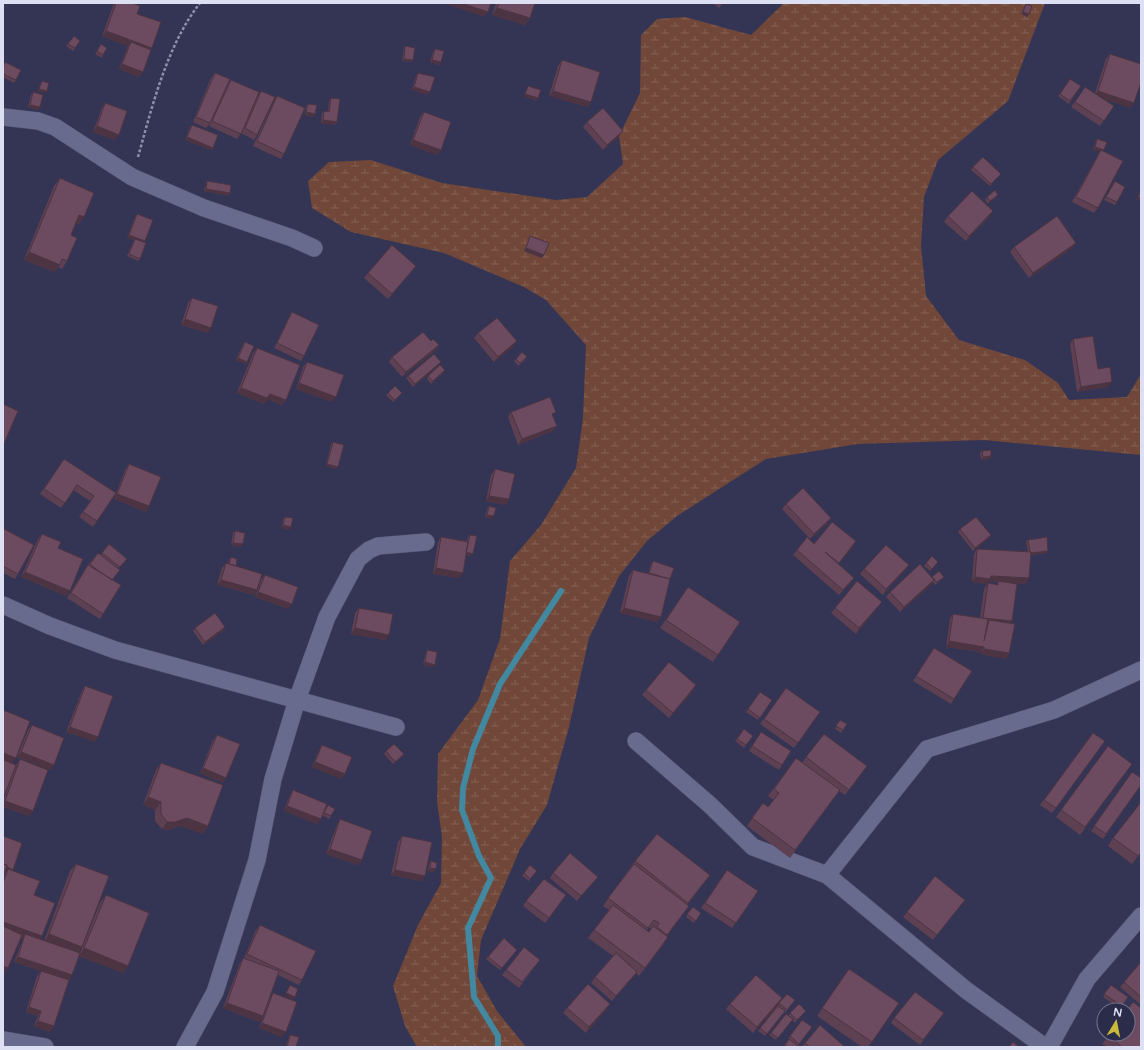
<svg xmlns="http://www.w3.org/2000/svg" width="1144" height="1050" viewBox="0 0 1144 1050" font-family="'Varela Round',sans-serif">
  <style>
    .wetland { fill: url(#wetland-marsh) }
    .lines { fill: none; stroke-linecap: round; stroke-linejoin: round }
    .stream { stroke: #4288a0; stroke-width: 6 }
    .minor-casing { stroke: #52536e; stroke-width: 18 }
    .path { stroke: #8e8fa9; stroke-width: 2.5; stroke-dasharray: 3 2; stroke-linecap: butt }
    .minor { stroke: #686a8e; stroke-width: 17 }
    .wall { fill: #5d4052; fill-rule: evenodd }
    .shaded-wall { fill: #4c3442 }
    .building { fill: #6c4a5f; stroke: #4c3442 }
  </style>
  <defs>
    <pattern id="wetland-marsh" width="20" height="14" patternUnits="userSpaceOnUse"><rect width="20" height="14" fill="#704738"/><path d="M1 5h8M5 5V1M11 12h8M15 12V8" fill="none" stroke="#846155"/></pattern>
  </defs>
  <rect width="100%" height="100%" fill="#343555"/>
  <path class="wetland" d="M784,3H1045L1008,101L938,160L924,197L921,246L926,296L959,340L1025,360L1058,383L1069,400L1127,397L1141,374V455L984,440L858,444L766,459L677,516L647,541L619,576L589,638L569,727L547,805L520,849L481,940L477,976L497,1011L526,1047H417L405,1026L393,986L418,925L441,883L442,837L437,801L438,754L478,700L500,639L510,561L541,525L576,468L583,418L586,345L546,300L524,287L444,253L351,232L312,208L308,181L329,162L371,160L442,183L556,200L587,197L623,164L619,136L640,93L641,35L657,19L685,17L751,35Z"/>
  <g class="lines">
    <path class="stream" d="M498,1047V1036L474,997L468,928L491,878L479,856L462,810L463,788L473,749L500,684L561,591"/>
    <g class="minor-casing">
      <path id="minor" d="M3,117L38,121L55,127L132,177L204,208L292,238L314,248
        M3,605L50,626L115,650L396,727
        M636,741L710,805L753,847L827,875L966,990L1045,1047
        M827,875L927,749L1054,710L1141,670
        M3,1040L45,1047
        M185,1047L215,992L257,860L273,779L297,700L327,617L358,559L369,550L378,546L426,542
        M1049,1047L1087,979L1141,916"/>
    </g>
    <path class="path" d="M138,157C152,107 167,45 200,3"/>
    <use href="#minor" class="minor"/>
  </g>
  <path class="wall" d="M114,3H132L152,48L151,49L143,72L139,77L119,69L128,46L102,36Z
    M496,3H535L530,18L525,25L492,15Z
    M713,3H723L719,8Z
    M1026,4L1027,17L1021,14L1024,6Z
    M74,36L80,41L73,51L66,46Z
    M101,44L103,55L102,58L95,54Z
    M405,46L413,60L412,62L402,61L404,49Z
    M435,49L441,62L439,65L430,62L433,52Z
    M1110,54L1131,108L1104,99L1114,106L1100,126L1071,107L1085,87L1095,93L1106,59Z
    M562,60L591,102L588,107L549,96L558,66Z
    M5,62L16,80L14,83L3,77V65Z
    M215,73L210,123L206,128L193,122L211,78Z
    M418,73L428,95L412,90L416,76Z
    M1070,79L1081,86L1069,104L1058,96Z
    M231,80L258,96L261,91L257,135L254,140L241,133L237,139L209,126L227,85Z
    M42,81L45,93L38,91L40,84Z
    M33,92L38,110L28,107L31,95Z
    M277,96L284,154L281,159L253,146L274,101Z
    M331,98L337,122L335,125L321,123L322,113L324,111H328L329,101Z
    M105,103L115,140L93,132L102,108Z
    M308,104L315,114L313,117L305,115L306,106Z
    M424,112L441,150L437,155L410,145L420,117Z
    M587,122L619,136L603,150L583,127Z
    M192,125L213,148L211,150L185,140L190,127Z
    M1097,139L1103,151L1098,208L1094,213L1072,202L1100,151L1093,150L1096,141Z
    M973,167L999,176L990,186L971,170Z
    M60,178L84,217L79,224L76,223L71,235L67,261L62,269L58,267L54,272L24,260L54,186Z
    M207,181L230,193L228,196L204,191L206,184Z
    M1115,181L1117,202L1115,205L1104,200Z
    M987,197H996L988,204L985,200Z
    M137,214L144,242L140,259L138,261L127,256L134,240L127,238L135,217Z
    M948,216H990L966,241L944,222Z
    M530,236L544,255L542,258L524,251L529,239Z
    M1076,243L1072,248L1029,278L1010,252L1014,247Z
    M412,271L388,299L364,278L368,273Z
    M192,298L208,333L181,325L188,303Z
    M292,312L304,356L301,361L274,348L289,317Z
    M478,333L513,347L494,362L474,338Z
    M1073,339L1098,369L1108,387L1077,392L1070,344Z
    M245,342L247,362L246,364L236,360L243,344Z
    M439,345L435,351L402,377L389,362L392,357Z
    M257,348L286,400L282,405L267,399L264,404L237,393L253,353Z
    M527,357L525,360L518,366L514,361L516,359Z
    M307,362L332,402L296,389L303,367Z
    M439,365L413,387L406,378L408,376Z
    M443,373L431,384L427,379L428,376Z
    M388,393H402L393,402L386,395Z
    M511,412L553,416V431L518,445L508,417Z
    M333,442L336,469L326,466L331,444Z
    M982,451L990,459L981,460L980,453Z
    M64,459L116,493L93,527L79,517L90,501L73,490L61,508L40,494Z
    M129,464L146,512L114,499L125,470Z
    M495,469L506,505L486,501L491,475Z
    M786,504L827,524L810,539L782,509Z
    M489,506L492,519L485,517L487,509Z
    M285,517L291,527L290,529L282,528L283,519Z
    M960,529L991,535L989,538L973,551L958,532Z
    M3,530L18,574L15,579L3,573Z
    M235,531L241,547L231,545L233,533Z
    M42,534L58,548L66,596L21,577L38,539Z
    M470,535L471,556L466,555L459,578L433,574L438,542L441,537L467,541L468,537Z
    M1028,540L1048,551L1047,553L1031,555L1026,584L1003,582L1012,621L1010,624L1009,653L1006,659L980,654L981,652L946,647L950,619L953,614L980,618L984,589L988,583L996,585L998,582L989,581L987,584L972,582L974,554L977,549L1028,552L1026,542Z
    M109,544L127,559L118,569L112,580L121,585L100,619L67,598L88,565L98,553L101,555Z
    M814,544L853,547L838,564L850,583L839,595L793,555L797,550Z
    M231,557L236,566L257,590L254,595L217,585L222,568L226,563L228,564L229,560Z
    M653,561L670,579L661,617L657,622L620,613L629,576L633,570L648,574L651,564Z
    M938,562L930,571L924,566L926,563Z
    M909,565L905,570L883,595L860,574L864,569Z
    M265,575L288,609L255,597L261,580Z
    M932,577H944L942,579L935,585L933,582L931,585L900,612L886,597L890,592Z
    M688,587L740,622L713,662L660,628Z
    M878,607L856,634L831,613L835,608Z
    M359,608L386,640L351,634L355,613Z
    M195,628L224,630L203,645L193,631Z
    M934,648L954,699L951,704L913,681Z
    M427,650L435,665L433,667L423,665L426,652Z
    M85,686L95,742L66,732L82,691Z
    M786,688L820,712L794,748L760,724Z
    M646,690L693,691L669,718L642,695Z
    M760,692L772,700L758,720L746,712Z
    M840,720L847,724L841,733L835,729Z
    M32,725L50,770L17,757L28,730Z
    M744,729L753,736L744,748L735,741Z
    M761,732L791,751L779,770L749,751Z
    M1093,733L1105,741L1052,813L1040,805Z
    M217,735L223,783L200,773L213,740Z
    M322,745L345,774L341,779L312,767L319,750Z
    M1108,746L1126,772L1080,835L1056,817Z
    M386,751L402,757L393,764L384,754Z
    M806,757L863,771L845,795L839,791L790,858L747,826L763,803L768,807L774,800L768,796L796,758L802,763Z
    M20,759L29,816L3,807V801L16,765Z
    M161,763L208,826L203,834L181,826L169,830L162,829L155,821V810L143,805L156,770Z
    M1132,772L1141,785L1103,839L1091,831Z
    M293,790L321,819L317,824L284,811L290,795Z
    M328,805L331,816L329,819L322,815Z
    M340,819L362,860L358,865L326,854L337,825Z
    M3,836L12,871L34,895L42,936L40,939L44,941L70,871L76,864L79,955L100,903L106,895L123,973L79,956L72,975L69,980L54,1026L50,1032L34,1026L38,1016L26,1012L37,976L41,971L14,962L23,939L21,938L4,973H3Z
    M402,836L421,881L391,875L398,842Z
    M1113,838L1141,852L1132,864L1108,846Z
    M431,861L434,872L428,871L429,864Z
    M635,861L710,875L688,904L684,913L667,936L663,945L639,976L636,973L612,1001L591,983L595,977L613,956L588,938L609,910L603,906ZM649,927L651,929L649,932L647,930Z
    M530,865L535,873L529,881L522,876Z
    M727,870L758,891L732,928L701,908Z
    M553,873L594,882L577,901L550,878Z
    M566,895L545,923L523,906L526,901Z
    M965,900L933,940L903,917L907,912Z
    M693,907L701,913L694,923L686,917Z
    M260,925L302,980L299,985L278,975L263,1016L259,1022L223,1008L240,963L244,958L256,930Z
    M515,952L500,970L486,959L488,957Z
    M1141,962V1005L1120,987Z
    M536,965L519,988L502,975L506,970Z
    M849,969L899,1003L868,1047H862L817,1016Z
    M1111,985L1128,997L1120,1009L1103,997Z
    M273,993L282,1037L259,1028L270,998Z
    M795,1000L785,1013V1012L765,1036L758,1031L779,1003Z
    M730,1004H779L753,1033L726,1009Z
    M567,1008L607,1009L586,1033L563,1013Z
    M806,1011L795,1023L792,1020L776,1040L769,1035L786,1014L788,1016L790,1013Z
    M944,1013L920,1045L891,1023L894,1018Z
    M802,1020L812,1027L798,1046L799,1047H783L789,1040L788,1039Z
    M1110,1034L1141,1047H1107L1102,1044Z
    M290,1035L296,1047H283L284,1046H286L289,1037Z
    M805,1043L845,1047H801Z"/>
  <path class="shaded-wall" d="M444,3H461L488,12L484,17Z
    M497,8L530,18L525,25L492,15Z
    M1023,12L1029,14L1027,17L1021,14Z
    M106,31L152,48L149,53L131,42L128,46L102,36Z
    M404,59L413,60L412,62L402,61Z
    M432,60L441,62L439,65L430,62Z
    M122,64L143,72L139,77L119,69Z
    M414,87L430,92L428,95L412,90Z
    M39,89L47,91L45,93L38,91Z
    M553,91L591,102L588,107L549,96Z
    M1098,91L1134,103L1131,108L1094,96Z
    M525,94L538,98L536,101L523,96Z
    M30,105L40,107L38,110L28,107Z
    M306,112L315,114L313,117L305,115Z
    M323,120L337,122L335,125L321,123Z
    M97,126L119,135L115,140L93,132Z
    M623,131L619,136L603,150L607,145Z
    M187,137L213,148L211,150L185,140Z
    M413,140L441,150L437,155L410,145Z
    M1095,147L1104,150L1102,152L1093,150Z
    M206,189L230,193L228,196L204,191Z
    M998,195L996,197L988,204L990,201Z
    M1138,197L1141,198V201L1136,200Z
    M993,211L990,216L966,241L969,236Z
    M79,215L84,217L79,224L74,222Z
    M129,235L145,241L143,244L135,239L134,240L127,238Z
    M1076,243L1072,248L1029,278L1033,273Z
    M526,248L544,255L542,258L524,251Z
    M29,252L60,265L54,272L24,260Z
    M185,319L211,328L208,333L181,325Z
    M517,341L513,347L494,362L498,357Z
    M439,345L435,351L402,377L406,372Z
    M238,358L247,362L246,364L236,360Z
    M441,362L439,365L413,387L415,384Z
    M445,370L443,373L431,384L433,381Z
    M1112,382L1108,387L1077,392L1081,387Z
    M299,383L336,397L332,402L296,389Z
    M241,388L270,394L286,400L282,405L267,399L264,404L237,393Z
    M557,426L553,431L518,445L522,439Z
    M991,456L990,459L981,460L983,457Z
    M327,464L338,467L336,469L326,466Z
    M117,494L149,506L146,512L114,499Z
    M489,496L509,499L506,505L486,501Z
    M487,515L494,516L492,519L485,517Z
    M831,518L827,524L810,539L814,534Z
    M283,525L291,527L290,529L282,528Z
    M991,535L989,538L973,551L975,548Z
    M856,541L853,547L835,568L839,563Z
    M233,543L243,544L241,547L231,545Z
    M465,551L473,554L471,556L463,554Z
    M1048,551L1047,553L1028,555L1030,553Z
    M909,565L905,570L883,595L886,589Z
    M436,568L463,573L459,578L433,574Z
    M25,572L70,591L66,596L21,577Z
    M991,576L1029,578L1026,584L989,581L987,584L972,582L975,577Z
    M854,578L850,583L839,595L843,590Z
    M221,580L257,590L254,595L217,585Z
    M934,580L931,585L900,612L904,607Z
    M258,592L292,604L288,609L255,597Z
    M882,602L878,607L856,634L859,628Z
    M624,608L661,617L657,622L620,613Z
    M983,618L1012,621L1009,626L989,620L986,624L980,623Z
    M225,627L224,630L203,645L205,642Z
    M355,628L389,635L386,640L351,634Z
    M949,641L984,647L981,652L946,647Z
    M984,649L1009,653L1006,659L980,654Z
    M425,662L435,665L433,667L423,665Z
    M696,685L693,691L669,718L673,713Z
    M70,727L98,737L95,742L66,732Z
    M21,752L54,765L50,770L17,757Z
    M3,753L16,758L10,766L4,760L3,762Z
    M404,754L402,757L393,764L395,762Z
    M315,762L345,774L341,779L312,767Z
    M203,768L226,778L223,783L200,773Z
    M148,797L161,802L155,810L143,805Z
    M5,801L33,811L29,816L3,807V803Z
    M287,806L321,819L317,824L284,811Z
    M187,818L208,826L203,834L181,826L169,830L162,829L167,822Z
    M330,849L362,860L358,865L326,854Z
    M3,866L13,870L9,875L8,869L5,873L3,872Z
    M430,868L436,869L434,872L428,871Z
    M395,870L425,876L421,881L391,875Z
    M598,877L594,882L577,901L581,896Z
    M3,922L42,936L37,944L25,934L23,939L3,931Z
    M49,934L82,947L77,955L44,942Z
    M84,948L128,966L123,973L79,956Z
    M18,957L72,975L69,980L14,962Z
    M3,966L8,968L4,973H3Z
    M286,993L295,997L293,999L285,996Z
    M782,998L779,1004L753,1033L757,1027Z
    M227,1003L263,1016L259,1022L223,1008Z
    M610,1004L607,1009L586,1033L589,1027Z
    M29,1007L41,1011L38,1016L26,1012Z
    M38,1021L54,1026L50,1032L34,1026Z
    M262,1023L286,1032L282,1037L259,1028Z"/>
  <path class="building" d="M116,3H132L140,6L137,14L161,22L152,48L106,31Z
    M461,3H491L488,12Z
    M499,3H535L530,18L497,8Z
    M1026,4L1032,6L1029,14L1023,12Z
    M74,36L80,41L75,48L68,44Z
    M131,42L151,50L143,72L122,64Z
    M101,44L107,48L103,55L97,51Z
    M405,46L415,48L413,60L404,59Z
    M435,49L444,51L441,62L432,60Z
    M1110,54L1141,64V82L1134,103L1098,91Z
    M562,60L600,72L591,102L553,91Z
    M5,62L21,70L16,80L3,74V67Z
    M215,73L230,79L210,123L196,117Z
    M418,73L435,77L430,92L414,87Z
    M1070,79L1081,86L1070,101L1060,94Z
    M231,80L259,92L241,134L212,121Z
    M42,81L49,83L47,91L39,89Z
    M528,86L541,90L538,98L525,94Z
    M1085,87L1114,106L1104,121L1075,102Z
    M261,91L275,97L257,135L245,128Z
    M33,92L43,95L40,107L30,105Z
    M277,96L305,108L284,154L257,141Z
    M331,98L340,99L337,122L323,120L324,111L329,112Z
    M105,103L127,111L119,135L97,126Z
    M308,104L317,105L315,114L306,112Z
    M603,108L623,131L607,145L587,122Z
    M424,112L451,122L441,150L413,140Z
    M192,125L218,135L213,148L187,137Z
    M1097,139L1107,142L1104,150L1095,147Z
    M1101,150L1123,161L1098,208L1076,197Z
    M983,157L1001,174L991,184L973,167Z
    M60,178L94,193L84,217L79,215L71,235L77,238L67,261L62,259L60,265L29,252Z
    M207,181L231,185L230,193L206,189Z
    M1115,181L1125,187L1117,202L1106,197Z
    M995,190L998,195L990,201L987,197Z
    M972,191L993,211L969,236L948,216Z
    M1140,192H1141V198L1138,197Z
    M137,214L153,220L145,241L129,235Z
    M1057,216L1076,243L1033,273L1014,247Z
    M530,236L549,243L544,255L526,248Z
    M135,239L146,243L140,259L129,254Z
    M392,245L416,266L392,294L368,273Z
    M192,298L218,306L211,328L185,319Z
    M292,312L319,325L304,356L277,343Z
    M497,318L517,341L498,357L478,333Z
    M423,332L431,341L433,339L439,345L406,372L392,357Z
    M1093,336L1098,369L1110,367L1112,382L1081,387L1073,339Z
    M245,342L254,346L247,362L238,358Z
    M257,348L300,365L286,400L270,394L267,398L241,388Z
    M522,352L527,357L520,363L516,359Z
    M434,354L441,362L415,384L408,376Z
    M307,362L344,375L336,397L299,383Z
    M440,365L445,370L433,381L428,376Z
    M395,386L402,393L395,400L388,393Z
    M550,397L556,412L552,414L557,426L522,439L511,412Z
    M3,404L18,411L3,446Z
    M333,442L344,445L338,467L327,464Z
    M991,450V456L983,457L982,451Z
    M64,459L116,493L97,521L83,512L94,496L77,485L65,503L44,489Z
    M129,464L161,477L149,506L117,494Z
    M495,469L515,474L509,499L489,496Z
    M803,488L831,518L814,534L786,504Z
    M489,506L496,508L494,516L487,515Z
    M285,517L293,518L291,527L283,525Z
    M976,517L991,535L975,548L960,529Z
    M832,522L856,541L839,563L825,552L854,578L843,590L797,550L807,537L814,544Z
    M4,529L34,545L18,574L3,566V530Z
    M235,531L245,533L243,544L233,543Z
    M42,534L61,542L58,548L83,559L70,591L25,572Z
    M470,535L477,536L473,554L466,552Z
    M441,537L468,542L463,573L436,568Z
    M1047,537L1048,551L1031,553V552H1030L1028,540Z
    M109,544L127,559L120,567L102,553Z
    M886,545L909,565L886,589L864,569Z
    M977,549L1031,552L1029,578L991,576L990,579L975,577Z
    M98,553L120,570L112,580L100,572L90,564Z
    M932,556L938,562L932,569L926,563Z
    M231,557L237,559L236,566L229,564Z
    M653,561L674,568L670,579L649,573Z
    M226,563L262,574L257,590L221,580Z
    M920,564L934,580L904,607L890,592Z
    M88,565L121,585L103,614L71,593Z
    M633,570L670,579L661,617L624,608Z
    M939,571L944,577L937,582L932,577Z
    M265,575L298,587L292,604L258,592Z
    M857,581L882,602L859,628L835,608Z
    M998,581L1017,584L1012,621L983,618L988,583L998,585Z
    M688,587L740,622L718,655L666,620Z
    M359,608L393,614L389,635L355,628Z
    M215,613L225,627L205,642L195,628Z
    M953,614L988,619L984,641L989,620L1015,624L1009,653L984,649V647L949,641Z
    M934,648L972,671L954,699L916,676Z
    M427,650L437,652L435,665L425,662Z
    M669,662L696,685L673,713L646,690Z
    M85,686L113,696L98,737L70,727Z
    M786,688L820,712L798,743L764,719Z
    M760,692L772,700L760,718L748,709Z
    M3,710L30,721L16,758L3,753Z
    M840,720L847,724L843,730L836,726Z
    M32,725L64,738L54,765L21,752Z
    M744,729L753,736L746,745L737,739Z
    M761,732L791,751L782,765L752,746Z
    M1093,733L1105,741L1056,808L1044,800Z
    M824,734L867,766L849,790L806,757Z
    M217,735L240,744L226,778L203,768Z
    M394,744L404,754L395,762L386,751Z
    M322,745L352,757L345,774L315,762Z
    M1108,746L1132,764L1085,827L1061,810Z
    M796,758L840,790L795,850L752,818L763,803L768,807L779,793L774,789Z
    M20,759L48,770L33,811L5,801Z
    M4,760L16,765L3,799V764Z
    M161,763L223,785L208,826L187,818L175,822H167L161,814V802L148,797Z
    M1132,772L1141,778V785L1106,834L1094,826Z
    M293,790L327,804L321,819L287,806Z
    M1141,802V852L1138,856L1113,838Z
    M328,805L335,809L331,816L324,813Z
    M340,819L372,831L362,860L330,849Z
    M657,834L710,875L688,903L635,861Z
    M3,836L22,843L13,870L7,867V865L3,864Z
    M402,836L432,842L425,876L395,870Z
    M570,853L598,877L581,896L553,873Z
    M431,861L437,863L436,869L430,868Z
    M3,864L7,865L3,878Z
    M76,864L109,876L82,947L49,934Z
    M634,864L689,906L667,935L657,927L659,923L654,920L648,928L608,898Z
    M530,865L537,871L530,879L524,873Z
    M8,869L40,881L34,895L55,903L42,936L3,922V883Z
    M727,870L758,891L736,923L705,903Z
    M935,876L965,900L937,935L907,912Z
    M544,879L566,895L549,918L526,901Z
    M106,895L149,913L128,966L84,948Z
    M613,905L649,932L653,926L668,937L645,968L594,930Z
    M693,907L701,913L696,921L687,914Z
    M260,925L316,951L302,980L247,954Z
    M3,926L22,935L8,968L3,966Z
    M25,934L80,953L72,975L18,957Z
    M504,938L517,950L502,968L488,957Z
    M524,947L540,960L522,982L506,970Z
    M616,953L637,972L616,996L595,977Z
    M243,958L279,971L263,1016L227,1003Z
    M1141,962V997L1124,982Z
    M849,969L899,1003L872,1042L822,1008Z
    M41,971L69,980L54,1026L38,1021L41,1011L29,1007Z
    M756,975L782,998L757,1027L730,1004Z
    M588,984L610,1004L589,1027L567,1008Z
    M290,985L298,989L295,997L286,993Z
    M1111,985L1128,997L1122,1006L1104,994Z
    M915,992L944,1013L923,1040L894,1018Z
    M273,993L297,1002L286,1032L262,1023Z
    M787,994L795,1000L787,1010L779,1003Z
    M1133,1002L1141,1008V1047H1122L1108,1036L1110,1034H1128V1010H1127Z
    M799,1004L806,1011L797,1020L790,1013Z
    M778,1006L785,1011L767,1034L760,1028Z
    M786,1014L793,1019L778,1038L771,1033Z
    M802,1020L812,1027L799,1044L790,1036Z
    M820,1025L845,1047H810L805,1043Z
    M290,1035L299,1037L296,1047H287Z
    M789,1039L799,1047H788L785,1045Z
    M1013,1042L1019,1047H1009Z
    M937,1045L939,1047H934Z"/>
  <rect width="1144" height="1050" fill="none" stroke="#dddff3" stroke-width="8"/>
  <g transform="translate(1116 1022) rotate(10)"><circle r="19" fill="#2b2b4a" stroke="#72738e"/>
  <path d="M0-3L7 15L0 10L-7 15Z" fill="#caba3a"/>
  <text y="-6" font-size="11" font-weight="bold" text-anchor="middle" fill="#dddff3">N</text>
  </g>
</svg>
